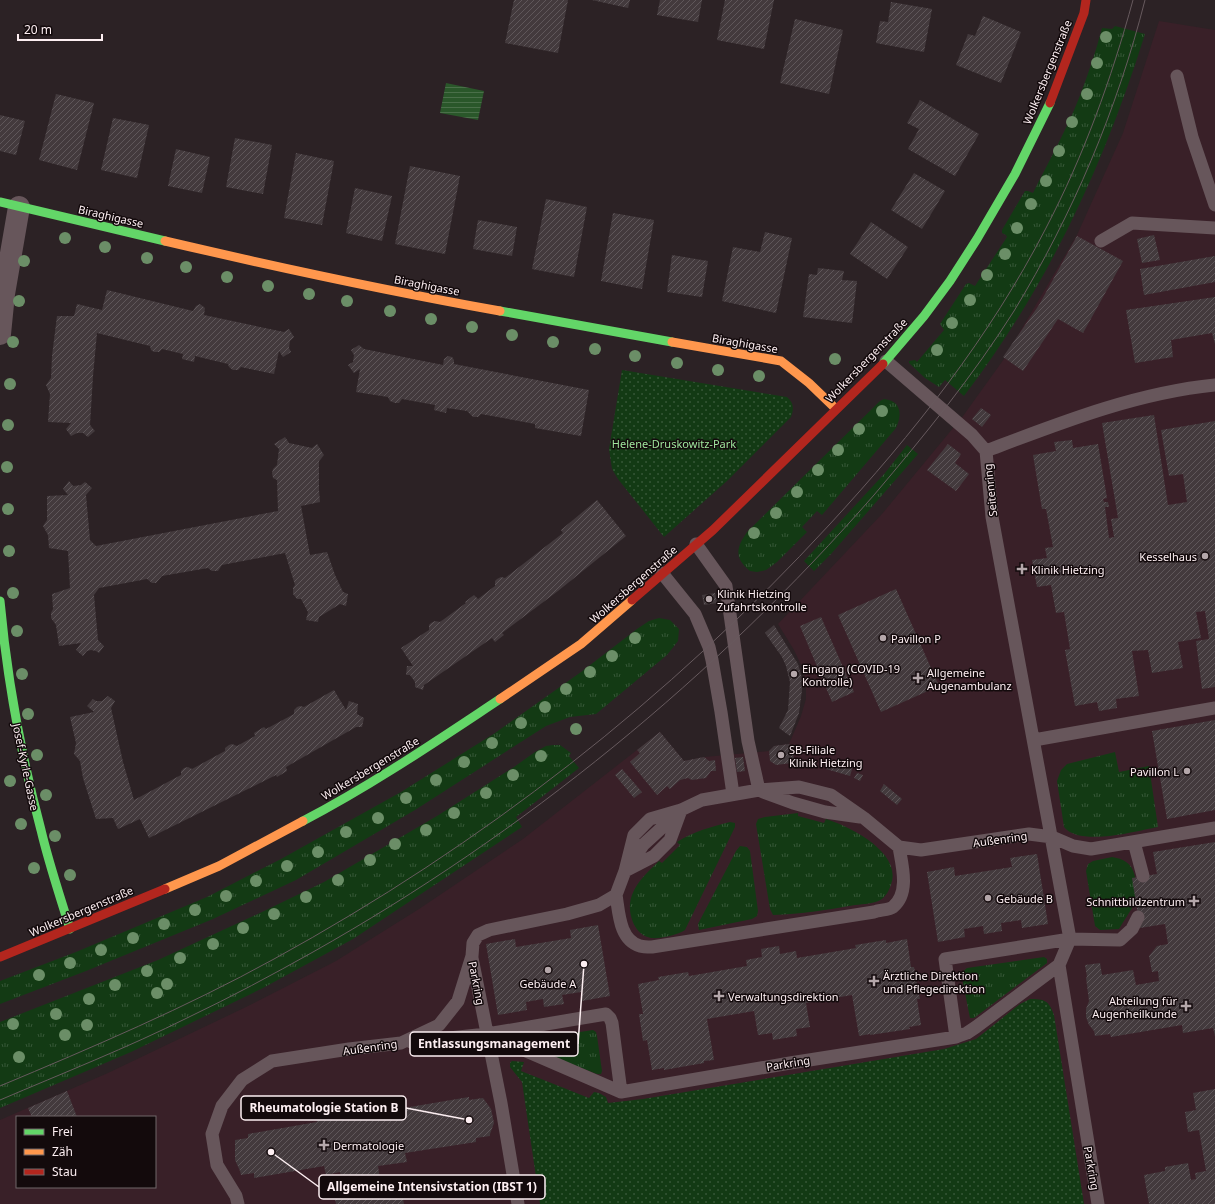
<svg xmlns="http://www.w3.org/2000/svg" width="1215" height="1204" viewBox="0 0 1215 1204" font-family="'Noto Sans',sans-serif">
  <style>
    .built { fill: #392028; fill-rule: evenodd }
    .grass { fill: url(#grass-tufts) }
    .park { fill: url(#park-dots) }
    .water { fill: url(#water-rules) }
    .building { fill: url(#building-hatch) }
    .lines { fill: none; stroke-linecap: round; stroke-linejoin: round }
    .lane { stroke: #67565b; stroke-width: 13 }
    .street { stroke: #67565b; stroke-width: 22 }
    .fast { stroke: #63d668; stroke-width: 9 }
    .slow { stroke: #ff974d; stroke-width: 9 }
    .jam { stroke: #b3261e; stroke-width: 9 }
    .tram { stroke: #675a5e; stroke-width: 1 }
    .tree { fill: #6b8e67 }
    .poi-dot { fill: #b4a7aa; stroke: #130a0c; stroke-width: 1.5 }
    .labels { text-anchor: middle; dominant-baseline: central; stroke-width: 3; stroke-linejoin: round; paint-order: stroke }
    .street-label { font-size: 11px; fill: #fdeff2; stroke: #130a0c }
    .park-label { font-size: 11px; fill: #9fe79d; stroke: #130a0c }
    .poi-label { font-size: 11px; fill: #fdeff2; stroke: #130a0c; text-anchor: start }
    .leader { fill: none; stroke: #fdeff2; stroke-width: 1.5 }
    .callout-dot { fill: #fdeff2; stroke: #130a0c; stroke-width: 1.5 }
    .callout { fill: #130a0c; stroke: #fdeff2; stroke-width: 1.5 }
    .callout-label { font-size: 12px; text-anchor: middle; font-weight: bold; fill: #fdeff2 }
  </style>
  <defs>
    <pattern id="grass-tufts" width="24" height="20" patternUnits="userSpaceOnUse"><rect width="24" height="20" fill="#133a14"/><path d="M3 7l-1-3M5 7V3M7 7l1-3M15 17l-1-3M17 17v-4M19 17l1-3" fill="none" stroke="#365737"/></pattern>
    <pattern id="park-dots" width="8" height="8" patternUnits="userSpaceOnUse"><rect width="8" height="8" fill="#133a14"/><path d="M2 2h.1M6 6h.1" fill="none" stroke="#365737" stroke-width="1.8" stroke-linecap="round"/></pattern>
    <pattern id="water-rules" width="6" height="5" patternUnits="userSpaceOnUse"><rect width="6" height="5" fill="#2a572a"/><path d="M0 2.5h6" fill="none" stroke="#4a6f49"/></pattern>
    <pattern id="building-hatch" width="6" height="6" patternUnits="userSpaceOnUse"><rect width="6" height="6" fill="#433a3d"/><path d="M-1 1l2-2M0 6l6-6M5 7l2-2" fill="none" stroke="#5f575a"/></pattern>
  </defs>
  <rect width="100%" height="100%" fill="#2c2225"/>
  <path class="built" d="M1159,21L1215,30V1204H0V1120L108,1073L246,1007L336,961L419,909L523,839L660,732L684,761L704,757L769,751L774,746L789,744L801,716L806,699V681L802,667L794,650L778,624L882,514L963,416L1004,359L1077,235L1123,133ZM17,1117H155V1187H17Z"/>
  <path class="grass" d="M1115,26L1145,34C1104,165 1048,286 964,396L945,380L939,387L925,378L909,363V361L915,360L917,362L944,330L940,324L966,284L969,283L975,286L1007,237L1006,235L1002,233V230L1025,191H1028L1033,193C1049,161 1066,131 1079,98C1088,75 1096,51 1102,28L1112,29Z
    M884,399C902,401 902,415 896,428L822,515L817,511L802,527L807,532L777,562L766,570L757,572L750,571C734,558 736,548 747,532L880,401Z
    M907,445L918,454L831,554L814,571L804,561L885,473Z
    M659,618L670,620L679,629L678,641L667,655L596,714L570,717L546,726L415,810L296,880L213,919L86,971L0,1004V981L76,952L207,897L281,859L401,792L495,733L581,672L637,629L649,621Z
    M553,745H560L571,753L569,756L579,768L516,817L522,827L353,939L263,988L131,1052L0,1108V1022L158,960L262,912L324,882L437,816L514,767L535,752L546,746Z
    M1115,752L1119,772L1149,766L1158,827C1136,831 1080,847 1064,827L1057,781L1061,770L1067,764Z
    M798,813V816L824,823L826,819C849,826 899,851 892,881C890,888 888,894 882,899C874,904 864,904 855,905C828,910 801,914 773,915L770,909L756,824L758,819L765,817Z
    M730,822L735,823V827L685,930C677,935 661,939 651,938C633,935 626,910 632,895C637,881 649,871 659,861L662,863L680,845L677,842C694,831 711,827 730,822Z
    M740,846L747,847L750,851L758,911L757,916L752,919L699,930L698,924L736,851Z
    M1112,857C1132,860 1136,871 1136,890C1136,894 1137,898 1135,902C1131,911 1124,920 1119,929L1100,930L1095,926L1086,871L1088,864L1093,861Z
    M1044,957L1047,959V963L974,1018H970L961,973L967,968Z
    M593,1030L596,1032L597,1036L602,1071L601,1074H597L530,1048L527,1045L528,1041L533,1039Z"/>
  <path class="park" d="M622,370L787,397C794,403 794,409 791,417L727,481L664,537L618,479L612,469L609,449Z
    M1030,999C1044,999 1049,1000 1054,1015L1084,1204H540L522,1082L510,1067V1063L512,1061L524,1062L521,1071L589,1098L594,1092L599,1093L606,1097L608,1103L643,1099L944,1049L976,1039L1020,1004Z"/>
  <path class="water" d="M446,83L484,91L478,120L440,113Z"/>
  <path class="building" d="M514,0H568L558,53L505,43Z
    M592,0H630L628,8Z
    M660,0H702L698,22L657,15Z
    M725,0H774L764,49L717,40Z
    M891,2L932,9L924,52L876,43L880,21L888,22Z
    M983,16L1021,32L1001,83L956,65L968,34L975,36Z
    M795,19L843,30L829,94L780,83Z
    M56,94L94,103L77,170L39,160Z
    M920,100L979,134L955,176L908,149L919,129L907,123Z
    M0,115L25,121L16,155L0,151Z
    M113,118L149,125L137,178L101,170Z
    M235,138L272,145L263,194L226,187Z
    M176,149L210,157L202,193L168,186Z
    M296,153L334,161L322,225L284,218Z
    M410,166L460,176L445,254L395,244Z
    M914,173L945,191L922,229L891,210Z
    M355,188L392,196L382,241L346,233Z
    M546,199L587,207L574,277L532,269Z
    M613,213L654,220L642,289L601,281Z
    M478,220L517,227L512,256L473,249Z
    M871,222L908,247L887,279L850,254Z
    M765,232L792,238L776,313L722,301L733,247L760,252Z
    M1154,235L1160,260L1142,263L1137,239Z
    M1077,236L1123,261L1083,333L1058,319L1023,371L1003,357L1039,305Z
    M672,255L708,261L702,297L667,292Z
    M1215,256V282L1144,295L1140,269Z
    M818,268L844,271L842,280L857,281L852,323L803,317L809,274L817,275Z
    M107,290L193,311L196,306L200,304L205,308L204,315L284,332L289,329L294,337L290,341L289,348L291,352L283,357L279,351L274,374L241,367L238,370H233L229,367L228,364L195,356L194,362L182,359L183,354L162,349L159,352H154L151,350L150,346L97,333L93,376L90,425L95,431L88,437L83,433H77L71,436L66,429L71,423L48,422L50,394L46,385L51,378L52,356L57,316H74L77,304L102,310Z
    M1215,297V344L1212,333L1171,340L1173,357L1135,363L1126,310Z
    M359,345L364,349L443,365L444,359L448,356L452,357L454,360V364L589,390L581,436L535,428V424L481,414L478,417H473L467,411L447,408L446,413L434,410L435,405L402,399L399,403H395L390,401L388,397L356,392L360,369L354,373L348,365L353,362L354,355L351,350Z
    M981,408L991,415L982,427L972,419Z
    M1154,415L1168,505L1187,502L1183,474L1169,476L1161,430L1215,421V687L1202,689L1196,641L1209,639L1205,611L1196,612L1201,638L1178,642L1183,668L1152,673L1148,650L1132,651L1139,696L1116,699L1117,708L1099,711L1097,702L1075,706L1065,650L1070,649L1064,612L1056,613L1051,585L1037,587L1032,560L1047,558L1045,548L1053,547L1046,509H1042L1033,455L1056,451L1054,442L1072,440L1073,448L1098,444L1107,498L1103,499L1104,502H1108L1109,507H1105L1109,538L1114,537L1111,519L1118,518L1102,423Z
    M285,437L289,443L312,448L317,444L324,455L319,461V490L320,502L301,506L310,555L327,552L335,575L343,592L348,594L346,606L340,604L319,617L318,622L306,620L308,612L301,599H297L293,594V588L295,585L285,553L222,565L218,571H212L208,568L162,576L156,583H152L147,579L99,588L94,595L98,640L104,646L99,653L96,651L91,650L87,651L83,656L76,650L81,643L59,646L56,625L51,618V613L53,609L52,594L70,588L68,551L49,548L48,535L43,526L47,520V496L68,495L63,489L69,481L73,486L81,485L85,482L92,488L86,495L90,540L96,546L278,511L277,480L273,478L272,473L273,469L277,465L279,449L274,444Z
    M948,444L961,454L955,463L969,474L956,491L927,470Z
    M597,500L626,536L558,591L502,633L504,635L495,642L492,638L424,685L423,690L415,687V682L410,675H406L407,666H413L401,648L429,630V625L431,623L435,621L440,622L466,603L465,602L474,595L478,599L495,586V581L497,579L501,577L505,578L563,533L561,530Z
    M896,589L939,686L881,712L838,615Z
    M715,593L717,603L704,605L702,595Z
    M821,617L854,692L832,702L800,626Z
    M774,625L798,664L803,682L799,713L790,736L779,728L788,710L790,682L786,666L782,657L765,633Z
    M334,690L346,710L349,701L358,704L357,714L364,718L362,727H356L286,767L287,771L277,777L276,775L149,838L140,819L118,829L113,818L96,819L83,778L80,761L74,754L76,743L70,717L94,712L87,706L93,699L96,701H102L108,696L115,701L111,708L123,762L134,800L181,775V771L184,768L188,767L192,769L225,751V748L229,745L232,744L237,746L255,736L254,733L264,727L266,729L294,714V710L297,707L300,706L304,707Z
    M1215,720V810L1167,819L1152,731Z
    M660,732L684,761L704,757L709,761L715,760L716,771H711L706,778L692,780L688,778L680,780L670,789L667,786L657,795L630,762L640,753L637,750Z
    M789,744L792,746L794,759L792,763L776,765L770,761L769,751L774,746Z
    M743,757L745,771L737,772L735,758Z
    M829,759L853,766L850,776L826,769Z
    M622,769L642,792L634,798L615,775Z
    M857,773L863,775L860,781L854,778Z
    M884,784L902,799L897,805L880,791Z
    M1215,842V1036L1213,1028L1183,1033L1182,1025L1111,1037L1110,1034L1095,1036L1094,1031L1089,1025L1086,1017V1009L1089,1001L1086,978L1087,977L1085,965L1100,963L1102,975L1133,970L1136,985L1159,981L1158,971L1152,972L1149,956L1157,946L1168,944L1165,924L1140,928L1132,878L1157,874L1153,852Z
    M1037,854L1048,924L1022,928L1021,920L1001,923L1002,931L984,934L983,926L964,929L965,937L938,942L927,872L954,867L955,876L1012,867L1010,858Z
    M598,925L610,996L582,1001L581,992L562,995L564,1004L544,1007L543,999L526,1002L527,1010L498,1015L486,944L515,939L516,947L571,938L570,930Z
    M907,939L911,967H914L920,999H917L921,1025L909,1027L910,1029L870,1035V1034L859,1036L852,995L806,1003L810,1027L796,1029L797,1036L773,1040L772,1033L758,1035L754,1011L707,1019L714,1060L704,1061V1063L664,1070V1068L652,1070L647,1040L643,1041L639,1014H643L638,984L659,980L658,977L688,972L689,976L747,966L746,960L762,957L761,949L779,946L780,954L796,951L797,958L856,948L855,945L886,940V943Z
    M1215,1089V1204H1149L1144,1175L1165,1171V1167L1188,1163L1191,1180L1196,1179L1195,1173L1206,1171L1199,1130L1188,1132L1185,1112L1196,1110L1193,1093Z
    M67,1091L77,1117H32L28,1108Z
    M469,1097V1100L483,1098L491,1109L494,1123L490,1134V1136L476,1138V1142L405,1153L407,1162L378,1166L381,1186L400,1183L404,1204H336L334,1194L343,1192L340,1172L326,1175L324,1166L254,1178V1173L241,1175L240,1171L235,1160V1140L248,1138V1134L317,1122L315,1114L341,1110L346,1102L364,1099L372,1105L397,1101L398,1109Z"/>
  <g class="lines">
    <path class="lane" d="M1177,76L1192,137L1215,205
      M1101,241L1132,223L1215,228
      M886,361L972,435L986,451
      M696,544L726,586L748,741L759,790
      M662,573L695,614L709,647L712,660L721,712L733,794
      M1034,740L1215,708
      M763,792L793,803L825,812L860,817
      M1134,842L1143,876
      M630,864L643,845L679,812
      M625,871L654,856L670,840L681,810
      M616,895C619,912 619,940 640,946C643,947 648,947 652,947L874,912C879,910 889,910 893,907C910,893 902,865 899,847
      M1070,939L992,517L986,451C1060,423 1135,393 1215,385
      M1070,939L1059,965L1098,1204
      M472,958L501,1103L518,1204
      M487,1034L606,1014L610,1018L612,1023L621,1092
      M956,1037L945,959L1070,939L1120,940L1132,929L1138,917
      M411,1042L487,1034L621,1092L790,1063L956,1037L967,1033L976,1027L1059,965
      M238,1204L236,1196L217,1165L212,1134L222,1106L242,1080L272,1061L349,1049L401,1043L439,1025L458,1001L472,956L473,943L478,935L489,930L567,914L599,905L616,895L625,871L634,835L650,819L681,810L702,800L759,790L799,787L831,795L864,818L899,847L921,850L1029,834L1052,837L1073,846L1091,849L1215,828"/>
    <path class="street" d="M0,334L4,294L19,207"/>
    <path class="fast" d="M0,202L165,241
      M500,311L672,342
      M883,364L924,316L950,281L977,239L1015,174L1050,103
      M0,601C7,679 21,755 41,830C49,864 60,896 70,929
      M303,821C372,785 435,742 500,699"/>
    <path class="slow" d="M165,241C276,267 388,291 500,311
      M672,342L781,361L809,383L836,409
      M500,699L581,644L632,600
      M165,889L219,866L303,821"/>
    <path class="jam" d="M1050,103L1084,13L1086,0
      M632,600L713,530L883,364
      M0,957L165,889"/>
    <path class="tram" d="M0,1086C93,1047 185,1008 274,959C482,845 669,699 830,524C913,434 990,337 1046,228C1084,155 1111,80 1133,0
      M0,1100C63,1073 127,1048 189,1017C231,997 272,975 313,952C524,833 715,677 874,495C924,436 973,376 1014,311C1073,214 1117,110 1145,0"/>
  </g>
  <g class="tree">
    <circle cx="1106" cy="37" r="6"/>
    <circle cx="1097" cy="63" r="6"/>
    <circle cx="1087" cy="94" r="6"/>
    <circle cx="1072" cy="122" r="6"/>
    <circle cx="1059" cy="151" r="6"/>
    <circle cx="1046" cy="181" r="6"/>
    <circle cx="1031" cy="204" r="6"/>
    <circle cx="1017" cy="228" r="6"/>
    <circle cx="65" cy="238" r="6"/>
    <circle cx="105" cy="247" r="6"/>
    <circle cx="1005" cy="254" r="6"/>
    <circle cx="147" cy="258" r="6"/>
    <circle cx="24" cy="261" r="6"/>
    <circle cx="186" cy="267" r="6"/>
    <circle cx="987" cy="275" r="6"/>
    <circle cx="227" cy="277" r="6"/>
    <circle cx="268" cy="286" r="6"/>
    <circle cx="309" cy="294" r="6"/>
    <circle cx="970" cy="300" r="6"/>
    <circle cx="19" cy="301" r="6"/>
    <circle cx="347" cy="301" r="6"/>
    <circle cx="390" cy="311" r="6"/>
    <circle cx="431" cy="319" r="6"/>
    <circle cx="952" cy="323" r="6"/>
    <circle cx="472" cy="327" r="6"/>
    <circle cx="512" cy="335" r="6"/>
    <circle cx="13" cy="342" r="6"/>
    <circle cx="553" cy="342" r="6"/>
    <circle cx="595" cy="349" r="6"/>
    <circle cx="937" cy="350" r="6"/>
    <circle cx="635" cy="356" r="6"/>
    <circle cx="835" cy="359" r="6"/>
    <circle cx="677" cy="363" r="6"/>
    <circle cx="718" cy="370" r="6"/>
    <circle cx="759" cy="376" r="6"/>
    <circle cx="10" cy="384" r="6"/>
    <circle cx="882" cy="411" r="6"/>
    <circle cx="8" cy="425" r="6"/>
    <circle cx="859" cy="429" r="6"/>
    <circle cx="838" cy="450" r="6"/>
    <circle cx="7" cy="467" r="6"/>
    <circle cx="818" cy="470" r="6"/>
    <circle cx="797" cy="492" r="6"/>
    <circle cx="8" cy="509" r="6"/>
    <circle cx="776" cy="513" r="6"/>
    <circle cx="754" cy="533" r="6"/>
    <circle cx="9" cy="551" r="6"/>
    <circle cx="13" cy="593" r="6"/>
    <circle cx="17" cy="631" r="6"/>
    <circle cx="635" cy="638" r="6"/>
    <circle cx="612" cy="656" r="6"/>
    <circle cx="590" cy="672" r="6"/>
    <circle cx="22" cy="674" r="6"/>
    <circle cx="566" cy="689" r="6"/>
    <circle cx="545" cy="707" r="6"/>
    <circle cx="28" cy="714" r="6"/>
    <circle cx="521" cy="723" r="6"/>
    <circle cx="576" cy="729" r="6"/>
    <circle cx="492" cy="743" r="6"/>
    <circle cx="37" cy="755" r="6"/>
    <circle cx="541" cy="756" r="6"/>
    <circle cx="464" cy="762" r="6"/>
    <circle cx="513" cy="775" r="6"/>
    <circle cx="436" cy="780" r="6"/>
    <circle cx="10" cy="781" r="6"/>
    <circle cx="486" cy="793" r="6"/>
    <circle cx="46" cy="795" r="6"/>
    <circle cx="406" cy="798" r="6"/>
    <circle cx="454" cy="813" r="6"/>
    <circle cx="378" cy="818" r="6"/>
    <circle cx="21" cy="824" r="6"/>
    <circle cx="426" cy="830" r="6"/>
    <circle cx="346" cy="832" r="6"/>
    <circle cx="55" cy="836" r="6"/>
    <circle cx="395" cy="844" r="6"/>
    <circle cx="318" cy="852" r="6"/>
    <circle cx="370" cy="860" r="6"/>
    <circle cx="287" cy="866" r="6"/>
    <circle cx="34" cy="868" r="6"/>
    <circle cx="70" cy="875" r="6"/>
    <circle cx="338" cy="880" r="6"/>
    <circle cx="256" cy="881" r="6"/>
    <circle cx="226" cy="896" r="6"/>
    <circle cx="306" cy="897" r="6"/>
    <circle cx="195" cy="910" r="6"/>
    <circle cx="274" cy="914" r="6"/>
    <circle cx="164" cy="924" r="6"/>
    <circle cx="243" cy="928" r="6"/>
    <circle cx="133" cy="938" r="6"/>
    <circle cx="213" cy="944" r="6"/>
    <circle cx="101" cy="950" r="6"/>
    <circle cx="180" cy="958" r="6"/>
    <circle cx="70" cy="963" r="6"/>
    <circle cx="147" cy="971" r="6"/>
    <circle cx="39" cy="975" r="6"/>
    <circle cx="167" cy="984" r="6"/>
    <circle cx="115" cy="985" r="6"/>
    <circle cx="157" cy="993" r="6"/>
    <circle cx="89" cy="999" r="6"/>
    <circle cx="56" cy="1014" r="6"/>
    <circle cx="13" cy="1024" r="6"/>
    <circle cx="87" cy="1025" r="6"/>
    <circle cx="65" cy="1035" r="6"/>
    <circle cx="19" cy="1057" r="6"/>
  </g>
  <g class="poi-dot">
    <circle cx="1205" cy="556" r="4"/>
    <path d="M1020 563h4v4h4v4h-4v4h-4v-4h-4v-4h4z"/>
    <circle cx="709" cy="599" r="4"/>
    <circle cx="883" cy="638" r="4"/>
    <circle cx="794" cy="674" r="4"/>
    <path d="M916 672h4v4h4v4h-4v4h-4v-4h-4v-4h4z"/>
    <circle cx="781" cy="755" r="4"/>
    <circle cx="1187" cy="771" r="4"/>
    <circle cx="988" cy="898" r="4"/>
    <path d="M1192 895h4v4h4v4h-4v4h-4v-4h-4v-4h4z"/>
    <circle cx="548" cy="970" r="4"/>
    <path d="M872 975h4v4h4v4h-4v4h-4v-4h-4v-4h4z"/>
    <path d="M717 990h4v4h4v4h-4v4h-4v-4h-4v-4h4z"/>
    <path d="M1184 1000h4v4h4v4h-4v4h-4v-4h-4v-4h4z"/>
    <path d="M322 1139h4v4h4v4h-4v4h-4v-4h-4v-4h4z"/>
  </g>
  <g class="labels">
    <g class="street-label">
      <text transform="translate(1047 72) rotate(-68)">Wolkersbergenstraße</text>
      <text transform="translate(111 216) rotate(13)">Biraghigasse</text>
      <text transform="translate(427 285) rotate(11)">Biraghigasse</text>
      <text transform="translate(745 343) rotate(10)">Biraghigasse</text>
      <text transform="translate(866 360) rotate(-46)">Wolkersbergenstraße</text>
      <text transform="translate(990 490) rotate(-96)">Seitenring</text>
      <text transform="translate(633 584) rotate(-41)">Wolkersbergenstraße</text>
      <text transform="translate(26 767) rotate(78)">Josef-Kyrle-Gasse</text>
      <text transform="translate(370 768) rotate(-31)">Wolkersbergenstraße</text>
      <text transform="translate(1000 839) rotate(-8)">Außenring</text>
      <text transform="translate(81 911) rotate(-23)">Wolkersbergenstraße</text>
      <text transform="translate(477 983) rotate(79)">Parkring</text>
      <text transform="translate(370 1047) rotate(-8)">Außenring</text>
      <text transform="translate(788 1063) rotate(-9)">Parkring</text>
      <text transform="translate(1092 1168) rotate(80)">Parkring</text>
    </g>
    <g class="park-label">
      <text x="674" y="443">Helene-Druskowitz-Park</text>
    </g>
    <g class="poi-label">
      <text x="1197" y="556" text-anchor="end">Kesselhaus</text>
      <text x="1031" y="569">Klinik Hietzing</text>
      <text x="717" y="593">Klinik Hietzing<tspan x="717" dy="13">Zufahrtskontrolle</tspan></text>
      <text x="891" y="638">Pavillon P</text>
      <text x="802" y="668">Eingang (COVID-19<tspan x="802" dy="13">Kontrolle)</tspan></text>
      <text x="927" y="672">Allgemeine<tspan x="927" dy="13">Augenambulanz</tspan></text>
      <text x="789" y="749">SB-Filiale<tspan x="789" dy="13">Klinik Hietzing</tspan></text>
      <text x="1179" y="771" text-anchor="end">Pavillon L</text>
      <text x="996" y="898">Gebäude B</text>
      <text x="1185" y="901" text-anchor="end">Schnittbildzentrum</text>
      <text x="883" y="975">Ärztliche Direktion<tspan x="883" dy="13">und Pflegedirektion</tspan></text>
      <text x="548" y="983" text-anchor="middle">Gebäude A</text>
      <text x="728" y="996">Verwaltungsdirektion</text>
      <text x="1177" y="1000" text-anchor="end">Abteilung für<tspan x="1177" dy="13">Augenheilkunde</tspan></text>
      <text x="333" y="1145">Dermatologie</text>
    </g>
  </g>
  <path class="leader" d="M584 964L578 1044M469 1120L406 1108M271 1152L319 1187"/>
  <g class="callout-dot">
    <circle cx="584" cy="964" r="4"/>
    <circle cx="469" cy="1120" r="4"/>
    <circle cx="271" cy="1152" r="4"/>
  </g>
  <g class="callout">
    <rect x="410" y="1032" width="168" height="24" rx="4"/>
    <rect x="241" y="1096" width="165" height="24" rx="4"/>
    <rect x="319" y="1175" width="226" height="24" rx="4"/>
  </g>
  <g class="callout-label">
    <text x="494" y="1048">Entlassungsmanagement</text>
    <text x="324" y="1112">Rheumatologie Station B</text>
    <text x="432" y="1191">Allgemeine Intensivstation (IBST 1)</text>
  </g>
  <rect x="16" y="1116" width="140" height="72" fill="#130a0c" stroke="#716668"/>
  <rect x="24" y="1129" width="20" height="6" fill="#63d668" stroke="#716668"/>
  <text x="52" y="1136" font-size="12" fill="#fdeff2">Frei</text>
  <rect x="24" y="1149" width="20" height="6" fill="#ff974d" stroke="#716668"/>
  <text x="52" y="1156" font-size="12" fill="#fdeff2">Zäh</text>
  <rect x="24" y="1169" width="20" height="6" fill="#b3261e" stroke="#716668"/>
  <text x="52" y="1176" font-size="12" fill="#fdeff2">Stau</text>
  <path d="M18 34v6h84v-6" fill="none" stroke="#fdeff2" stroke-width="2"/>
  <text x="24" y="34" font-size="12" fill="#fdeff2" stroke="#130a0c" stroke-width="3" paint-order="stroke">20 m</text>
</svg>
